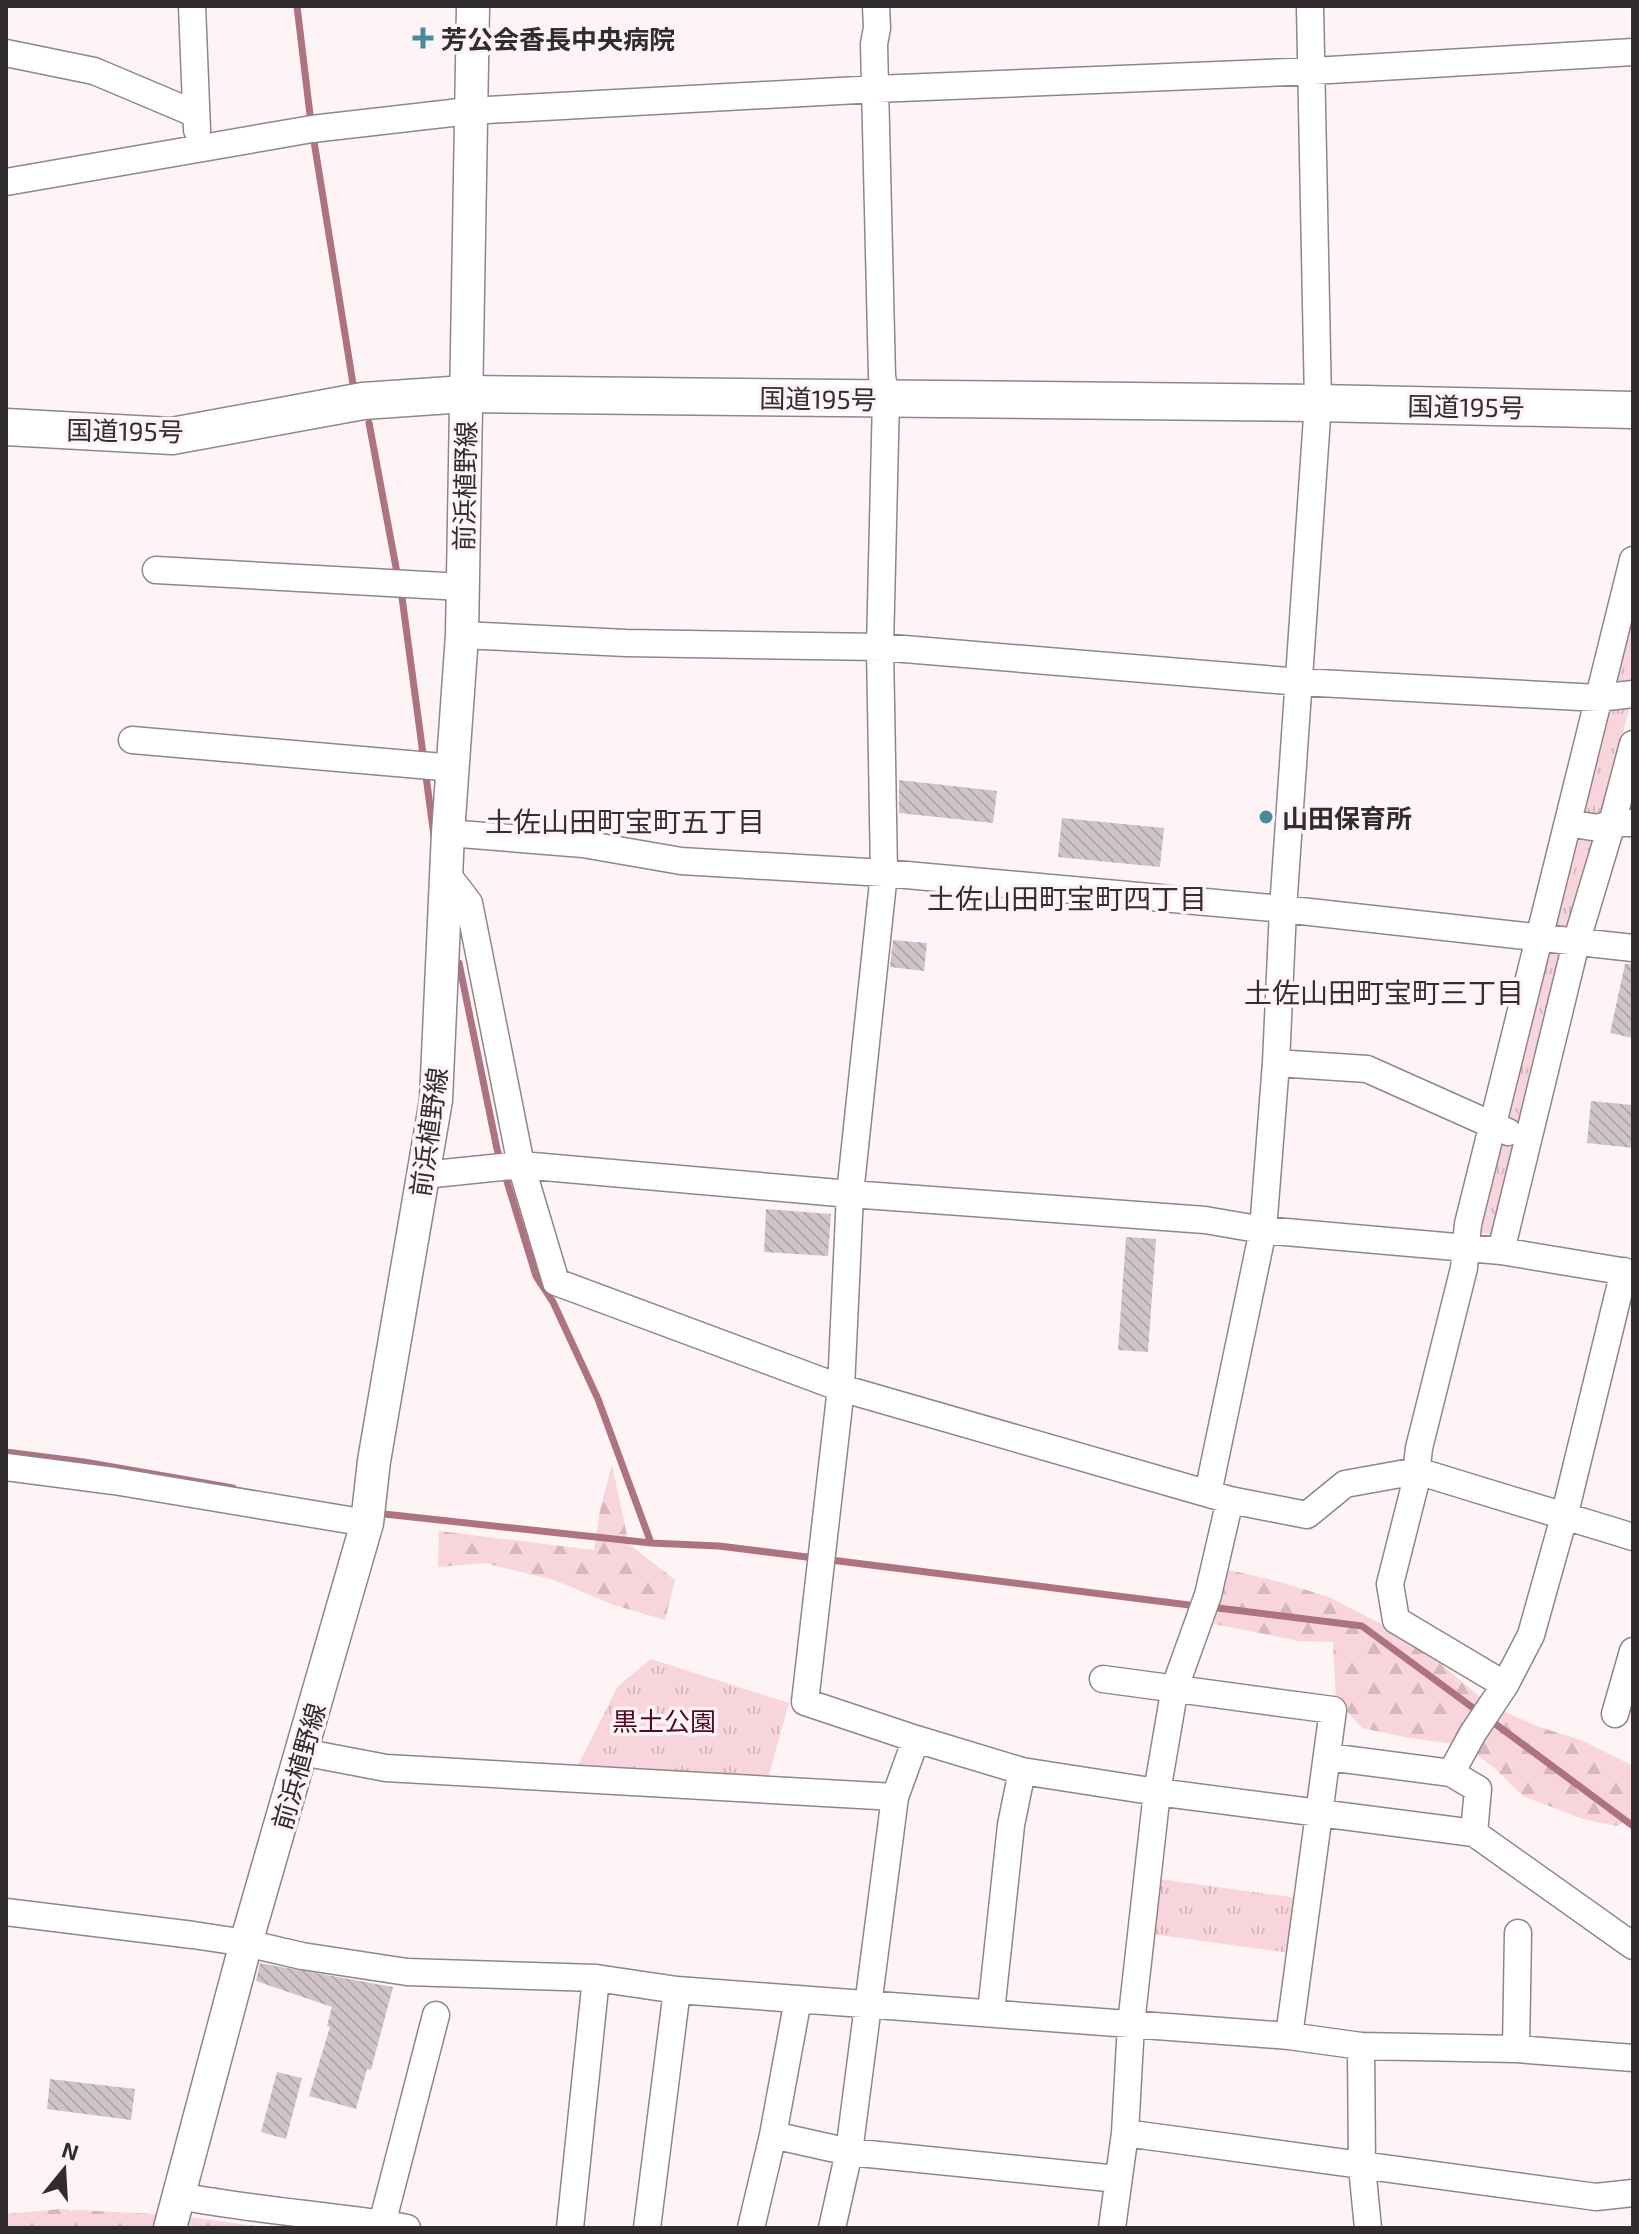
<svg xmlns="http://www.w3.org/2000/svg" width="1639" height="2234" viewBox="0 0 1639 2234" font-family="'Exo 2','Noto Sans JP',sans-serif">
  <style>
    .grass { fill: url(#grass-tufts) }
    .forest { fill: url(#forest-firs) }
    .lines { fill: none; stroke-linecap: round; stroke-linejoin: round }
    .stream { stroke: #ae7381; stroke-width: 7 }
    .building { fill: url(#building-back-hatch) }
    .minor-casing { stroke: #908587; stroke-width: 29 }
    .major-casing { stroke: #908587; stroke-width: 35 }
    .highway-casing { stroke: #908587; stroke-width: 39 }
    .minor { stroke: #fff; stroke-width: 26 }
    .major { stroke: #fff; stroke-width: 32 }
    .highway { stroke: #fff; stroke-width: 36 }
    .poi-dot { fill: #478a99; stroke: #fef4f6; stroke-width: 3 }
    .labels { text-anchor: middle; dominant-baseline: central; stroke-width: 7; stroke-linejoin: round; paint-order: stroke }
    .poi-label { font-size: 26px; font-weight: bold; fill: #312c2d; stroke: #fef4f6; text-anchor: start }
    .street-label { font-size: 26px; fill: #312c2d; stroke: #fef4f6 }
    .park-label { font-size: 26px; fill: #510824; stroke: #fef4f6 }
    .neighbourhood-label { font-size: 28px; fill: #362d2f; stroke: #fef4f6 }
  </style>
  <defs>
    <pattern id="grass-tufts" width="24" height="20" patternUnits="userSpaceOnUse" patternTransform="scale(2)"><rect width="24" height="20" fill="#f8d5dc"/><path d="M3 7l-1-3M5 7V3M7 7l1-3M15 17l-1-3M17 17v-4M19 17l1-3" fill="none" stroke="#d5b7bd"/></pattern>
    <pattern id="forest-firs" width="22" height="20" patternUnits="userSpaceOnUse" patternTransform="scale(2)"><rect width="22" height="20" fill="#f8d5dc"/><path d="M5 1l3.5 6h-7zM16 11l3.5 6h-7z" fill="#d5b7bd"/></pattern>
    <pattern id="building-back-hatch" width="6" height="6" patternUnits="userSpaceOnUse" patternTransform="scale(2)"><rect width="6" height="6" fill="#d0c4c6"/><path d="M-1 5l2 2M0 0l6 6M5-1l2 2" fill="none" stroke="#b3a9aa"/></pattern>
  </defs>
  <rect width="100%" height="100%" fill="#fef4f6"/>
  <path class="grass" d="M1633,610V694L1493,1236L1475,1230Z
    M651,1659L789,1703L767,1782L577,1767L618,1686Z
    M1159,1879L1298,1898L1291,1953L1151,1934Z"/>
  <path class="forest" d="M612,1465L629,1544L675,1580L665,1620L614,1605L554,1580L485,1563L438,1567L439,1531L594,1550L600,1510Z
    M1229,1570L1280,1582L1329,1597L1383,1625L1436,1660L1491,1706L1540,1727L1581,1740L1633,1766V1819L1616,1826L1583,1819L1523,1796L1491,1765L1462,1745L1409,1738L1362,1728L1336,1699L1333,1642L1299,1641L1214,1624Z
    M60,2209L174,2215L270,2228H6V2214Z"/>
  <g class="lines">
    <path class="stream" d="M297,6L311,123
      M313,135L353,384
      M369,423L398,578
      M401,590L434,836
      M459,963L497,1149L536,1276L553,1302L598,1399L651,1543
      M6,1452L84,1462L233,1488
      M375,1513L651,1543L719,1546L1197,1606
      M1210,1607L1362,1626L1480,1713
      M1490,1720L1633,1826"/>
  </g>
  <path class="building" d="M899,780L997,791L993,823L899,813Z
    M1062,818L1164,828L1160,867L1058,857Z
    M893,940L927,943L924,971L890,967Z
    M1625,964H1633V1038L1610,1033Z
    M1591,1101L1633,1105V1148L1587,1143Z
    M766,1209L831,1214L828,1256L764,1252Z
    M1126,1237L1156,1239L1148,1352L1118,1350Z
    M260,1963L393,1987L371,2070L367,2069L356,2109L309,2096L330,2027L327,2026L332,2007L256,1981Z
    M277,2072L302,2078L286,2139L261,2132Z
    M50,2079L135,2089L131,2120L47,2109Z"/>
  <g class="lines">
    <g class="minor-casing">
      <path id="minor" d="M192,6L197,130
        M876,6L877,28L874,44L882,376L886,398L880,647L884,873L850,1194L841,1388L805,1702L916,1739
        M6,53L94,71L196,114
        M6,182L312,129L469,111L876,89L1313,71L1633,52
        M156,570L462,587
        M462,635L626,643L880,647L1300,682L1598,698L1633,694
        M132,740L454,768
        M1568,823L1598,828L1612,823H1633
        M448,833L583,844L681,861L884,873L1283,909L1633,948
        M446,873L469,903L521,1165L556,1282L841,1388L1230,1500L1307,1515L1345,1484L1417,1471L1633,1537
        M1276,1063L1367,1069L1508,1132
        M424,1175L521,1165L850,1194L1205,1220L1263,1230L1501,1251L1633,1273
        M1501,1251L1576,943L1612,823L1633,744
        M6,1467L114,1481L367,1523
        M1208,1493L1263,1230L1276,1063L1283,909L1318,403L1310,6
        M1103,1679L1333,1710L1289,2036
        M1505,1685L1396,1620L1390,1584L1415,1485L1419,1448L1464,1268L1468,1224L1633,560
        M1615,1714L1633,1651
        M302,1752L386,1768L895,1797
        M1328,1757L1451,1773L1478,1789L1474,1833
        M1451,1773L1473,1733L1505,1685L1531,1635L1564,1517L1624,1271
        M6,1912L193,1935L246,1943L302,1956L407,1972L596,1978L677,1990L1289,2036L1361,2046L1516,2049L1633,2058
        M991,2012L1011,1825L1022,1771
        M1361,2046L1362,2167L1368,2228
        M1516,2049L1518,1933
        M1125,2133L1596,2197L1633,2193
        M773,2135L849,2152L1118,2179
        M180,2196C256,2211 332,2215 407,2228
        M382,2224L436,2015
        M570,2228L596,1978
        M647,2228L677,1990
        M751,2228L773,2135L798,1999
        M832,2228L849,2152L895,1797L916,1739L1022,1771L1157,1792L1474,1833L1633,1946
        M1112,2228L1125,2133L1131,2024L1157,1792L1175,1687L1208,1595L1230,1500"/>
    </g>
    <g class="major-casing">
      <path id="major" d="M170,2228L246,1943L367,1523L374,1461L436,1100L448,833L462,635L473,6"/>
    </g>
    <g class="highway-casing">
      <path id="highway" d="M6,427L172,436L363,401L465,394L1318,403L1633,410"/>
    </g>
    <use href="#minor" class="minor"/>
    <use href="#major" class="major"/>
    <use href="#highway" class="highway"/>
  </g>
  <g class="poi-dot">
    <path d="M419 26h8v8h8v8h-8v8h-8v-8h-8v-8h8z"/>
    <circle cx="1266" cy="817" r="8"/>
  </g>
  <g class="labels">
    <g class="poi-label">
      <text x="441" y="38">芳公会香長中央病院</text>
      <text x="1282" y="817">山田保育所</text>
    </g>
    <g class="street-label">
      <text transform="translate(818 398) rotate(1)">国道195号</text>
      <text transform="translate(1466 406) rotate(1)">国道195号</text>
      <text transform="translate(125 430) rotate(1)">国道195号</text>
      <text transform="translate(464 486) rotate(-89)">前浜植野線</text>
      <text transform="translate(428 1132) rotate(-82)">前浜植野線</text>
      <text transform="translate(298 1766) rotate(-74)">前浜植野線</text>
    </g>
    <g class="park-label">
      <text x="664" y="1720">黒土公園</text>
    </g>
    <g class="neighbourhood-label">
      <text x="625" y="821">土佐山田町宝町五丁目</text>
      <text x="1067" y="898">土佐山田町宝町四丁目</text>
      <text x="1384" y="992">土佐山田町宝町三丁目</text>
    </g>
  </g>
  <rect width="1639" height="2234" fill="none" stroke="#312c2d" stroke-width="16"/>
  <g transform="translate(64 2170) rotate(18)" stroke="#fef4f6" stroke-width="6" paint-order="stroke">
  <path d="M0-6L14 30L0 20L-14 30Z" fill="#312c2d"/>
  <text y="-12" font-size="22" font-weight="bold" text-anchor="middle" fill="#312c2d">N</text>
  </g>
</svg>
